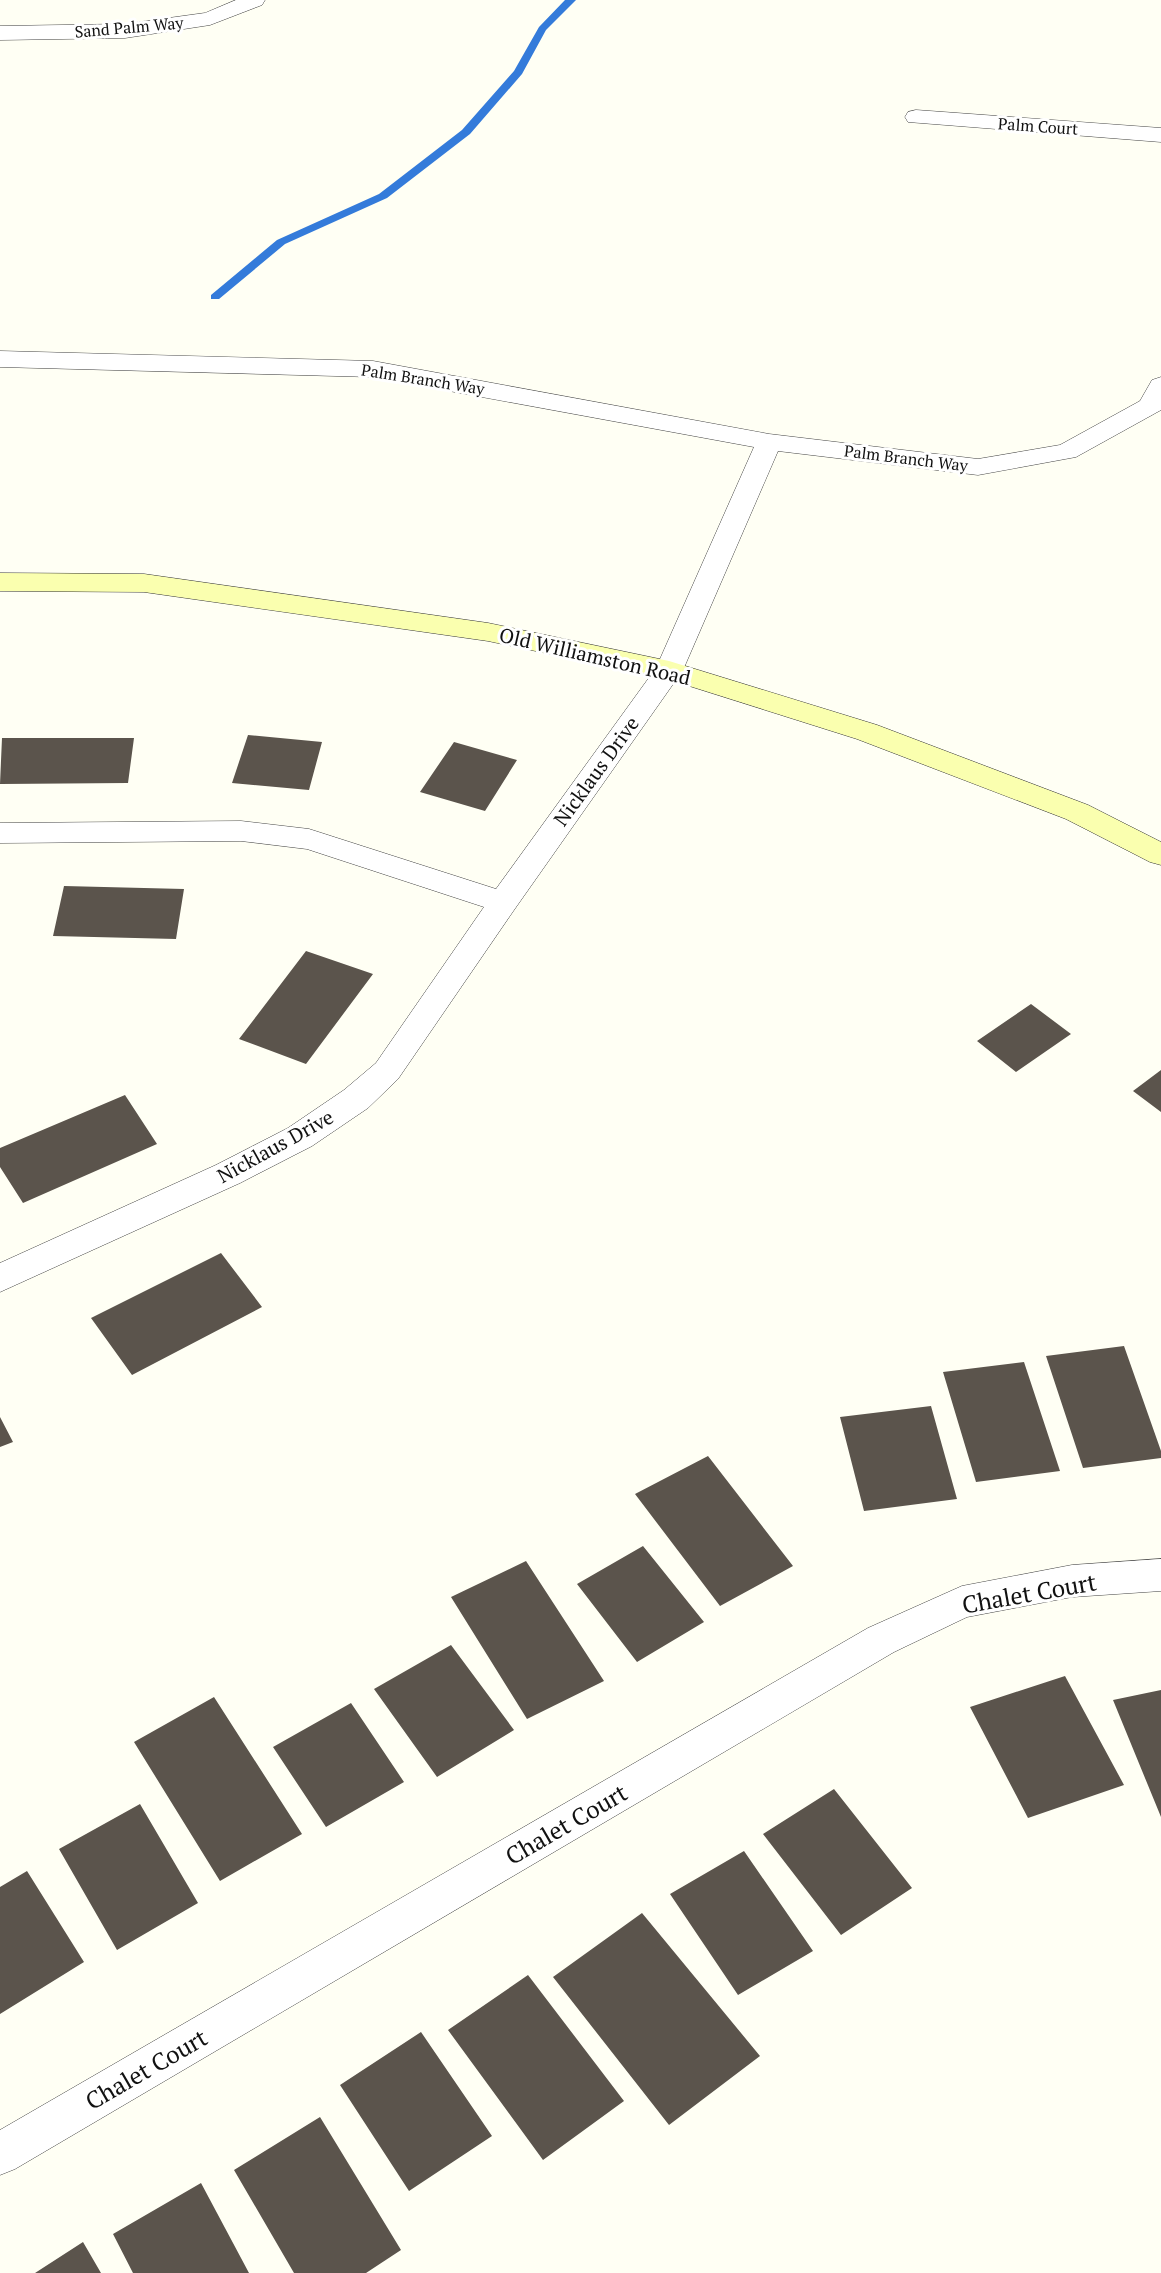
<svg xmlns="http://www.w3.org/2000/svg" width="1161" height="2273" viewBox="0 0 1161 2273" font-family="'PT Serif',serif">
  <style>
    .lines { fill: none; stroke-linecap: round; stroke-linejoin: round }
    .stream { fill: #347bda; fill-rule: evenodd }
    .building { fill: #5b544c }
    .street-casing { stroke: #444; stroke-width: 1 }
    .secondary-casing { stroke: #333; stroke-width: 1 }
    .street { fill: #fff; fill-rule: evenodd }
    .secondary { fill: #faffaf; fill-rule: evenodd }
    .labels { text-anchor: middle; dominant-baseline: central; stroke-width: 6; stroke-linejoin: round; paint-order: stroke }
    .far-street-label { font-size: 16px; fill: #111; stroke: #fff }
    .street-label { font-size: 20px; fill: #111; stroke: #fff }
    .near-street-label { font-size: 24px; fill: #111; stroke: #fff }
  </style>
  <rect width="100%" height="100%" fill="#fffff4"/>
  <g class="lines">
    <path class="stream" d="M565,0H576L546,30L522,74L470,134L387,198L285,244L219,299H211V295L277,240L379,194L462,130L514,71L539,27Z"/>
  </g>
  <path class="building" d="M248,735L322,742L309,790L232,783Z
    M2,738H134L128,783L0,784Z
    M454,742L517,760L485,811L420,792Z
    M64,886L184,889L176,939L53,936Z
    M306,951L373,974L306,1064L239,1039Z
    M1031,1004L1071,1034L1016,1072L977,1041Z
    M1161,1070V1112L1133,1091Z
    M125,1095L157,1144L23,1203L0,1167V1148Z
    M221,1253L262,1307L132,1375L91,1318Z
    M1124,1346L1161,1451V1458L1083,1468L1046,1356Z
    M1024,1362L1060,1471L976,1482L943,1372Z
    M931,1406L957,1499L864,1511L840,1417Z
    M0,1417L13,1442L0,1447Z
    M708,1456L793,1566L720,1606L635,1494Z
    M643,1546L704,1622L637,1662L577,1584Z
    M526,1561L604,1681L527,1719L451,1597Z
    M451,1645L514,1730L437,1777L374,1689Z
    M1065,1676L1124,1785L1028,1818L970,1707Z
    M1161,1690V1817L1113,1700Z
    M214,1697L302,1834L220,1881L134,1742Z
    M351,1703L404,1782L326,1827L273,1747Z
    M834,1789L912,1888L841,1935L763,1834Z
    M140,1804L198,1903L117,1950L59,1849Z
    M744,1851L813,1951L738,1995L670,1894Z
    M27,1871L84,1962L0,2014V1887Z
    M642,1913L760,2056L669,2125L553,1977Z
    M528,1975L624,2101L543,2160L448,2030Z
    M421,2032L492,2136L409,2191L340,2085Z
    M320,2117L401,2250L366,2273H294L234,2170Z
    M201,2183L249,2273H133L113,2234Z
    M83,2242L101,2273H35Z"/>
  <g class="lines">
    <g class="street-casing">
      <path id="street" d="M236,0H265L262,5L210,25L125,38L0,40V26L125,24L205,13Z
        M916,110L1161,128V142L908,122L905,117L908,112Z
        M0,351L373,361L769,434L978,459L1060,445L1140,401L1152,380L1161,377V410L1076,457L978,475L778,451L683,670L514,910L398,1079L368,1108L312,1146L240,1183L0,1292V1263L216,1165L288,1128L344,1090L376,1063L484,907L307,849L241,841L0,843V823L241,821L309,829L496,889L656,668L754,447L373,377L0,367Z
        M1161,1559V1591L1072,1597L967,1617L894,1652L15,2169L0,2175V2130L868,1628L962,1586L1072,1565Z"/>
    </g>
    <g class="secondary-casing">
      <path id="secondary" d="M0,573L144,574L488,623L669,661L877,725L1088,805L1161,842V865L1150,862L1066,819L857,739L664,678L488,641L144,592L0,591Z"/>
    </g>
    <use href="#street" class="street"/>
    <use href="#secondary" class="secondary"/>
  </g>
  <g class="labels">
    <g class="far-street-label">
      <text transform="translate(129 27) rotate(-5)">Sand Palm Way</text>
      <text transform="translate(1038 126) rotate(4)">Palm Court</text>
      <text transform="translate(423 379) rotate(9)">Palm Branch Way</text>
      <text transform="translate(906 458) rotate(7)">Palm Branch Way</text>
    </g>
    <g class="street-label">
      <text transform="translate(595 656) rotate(13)">Old Williamston Road</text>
      <text transform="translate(596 771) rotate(-54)">Nicklaus Drive</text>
      <text transform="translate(275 1146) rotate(-29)">Nicklaus Drive</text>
    </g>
    <g class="near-street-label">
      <text transform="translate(1029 1593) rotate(-10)">Chalet Court</text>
      <text transform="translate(566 1824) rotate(-30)">Chalet Court</text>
      <text transform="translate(146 2069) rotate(-30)">Chalet Court</text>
    </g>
  </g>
</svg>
